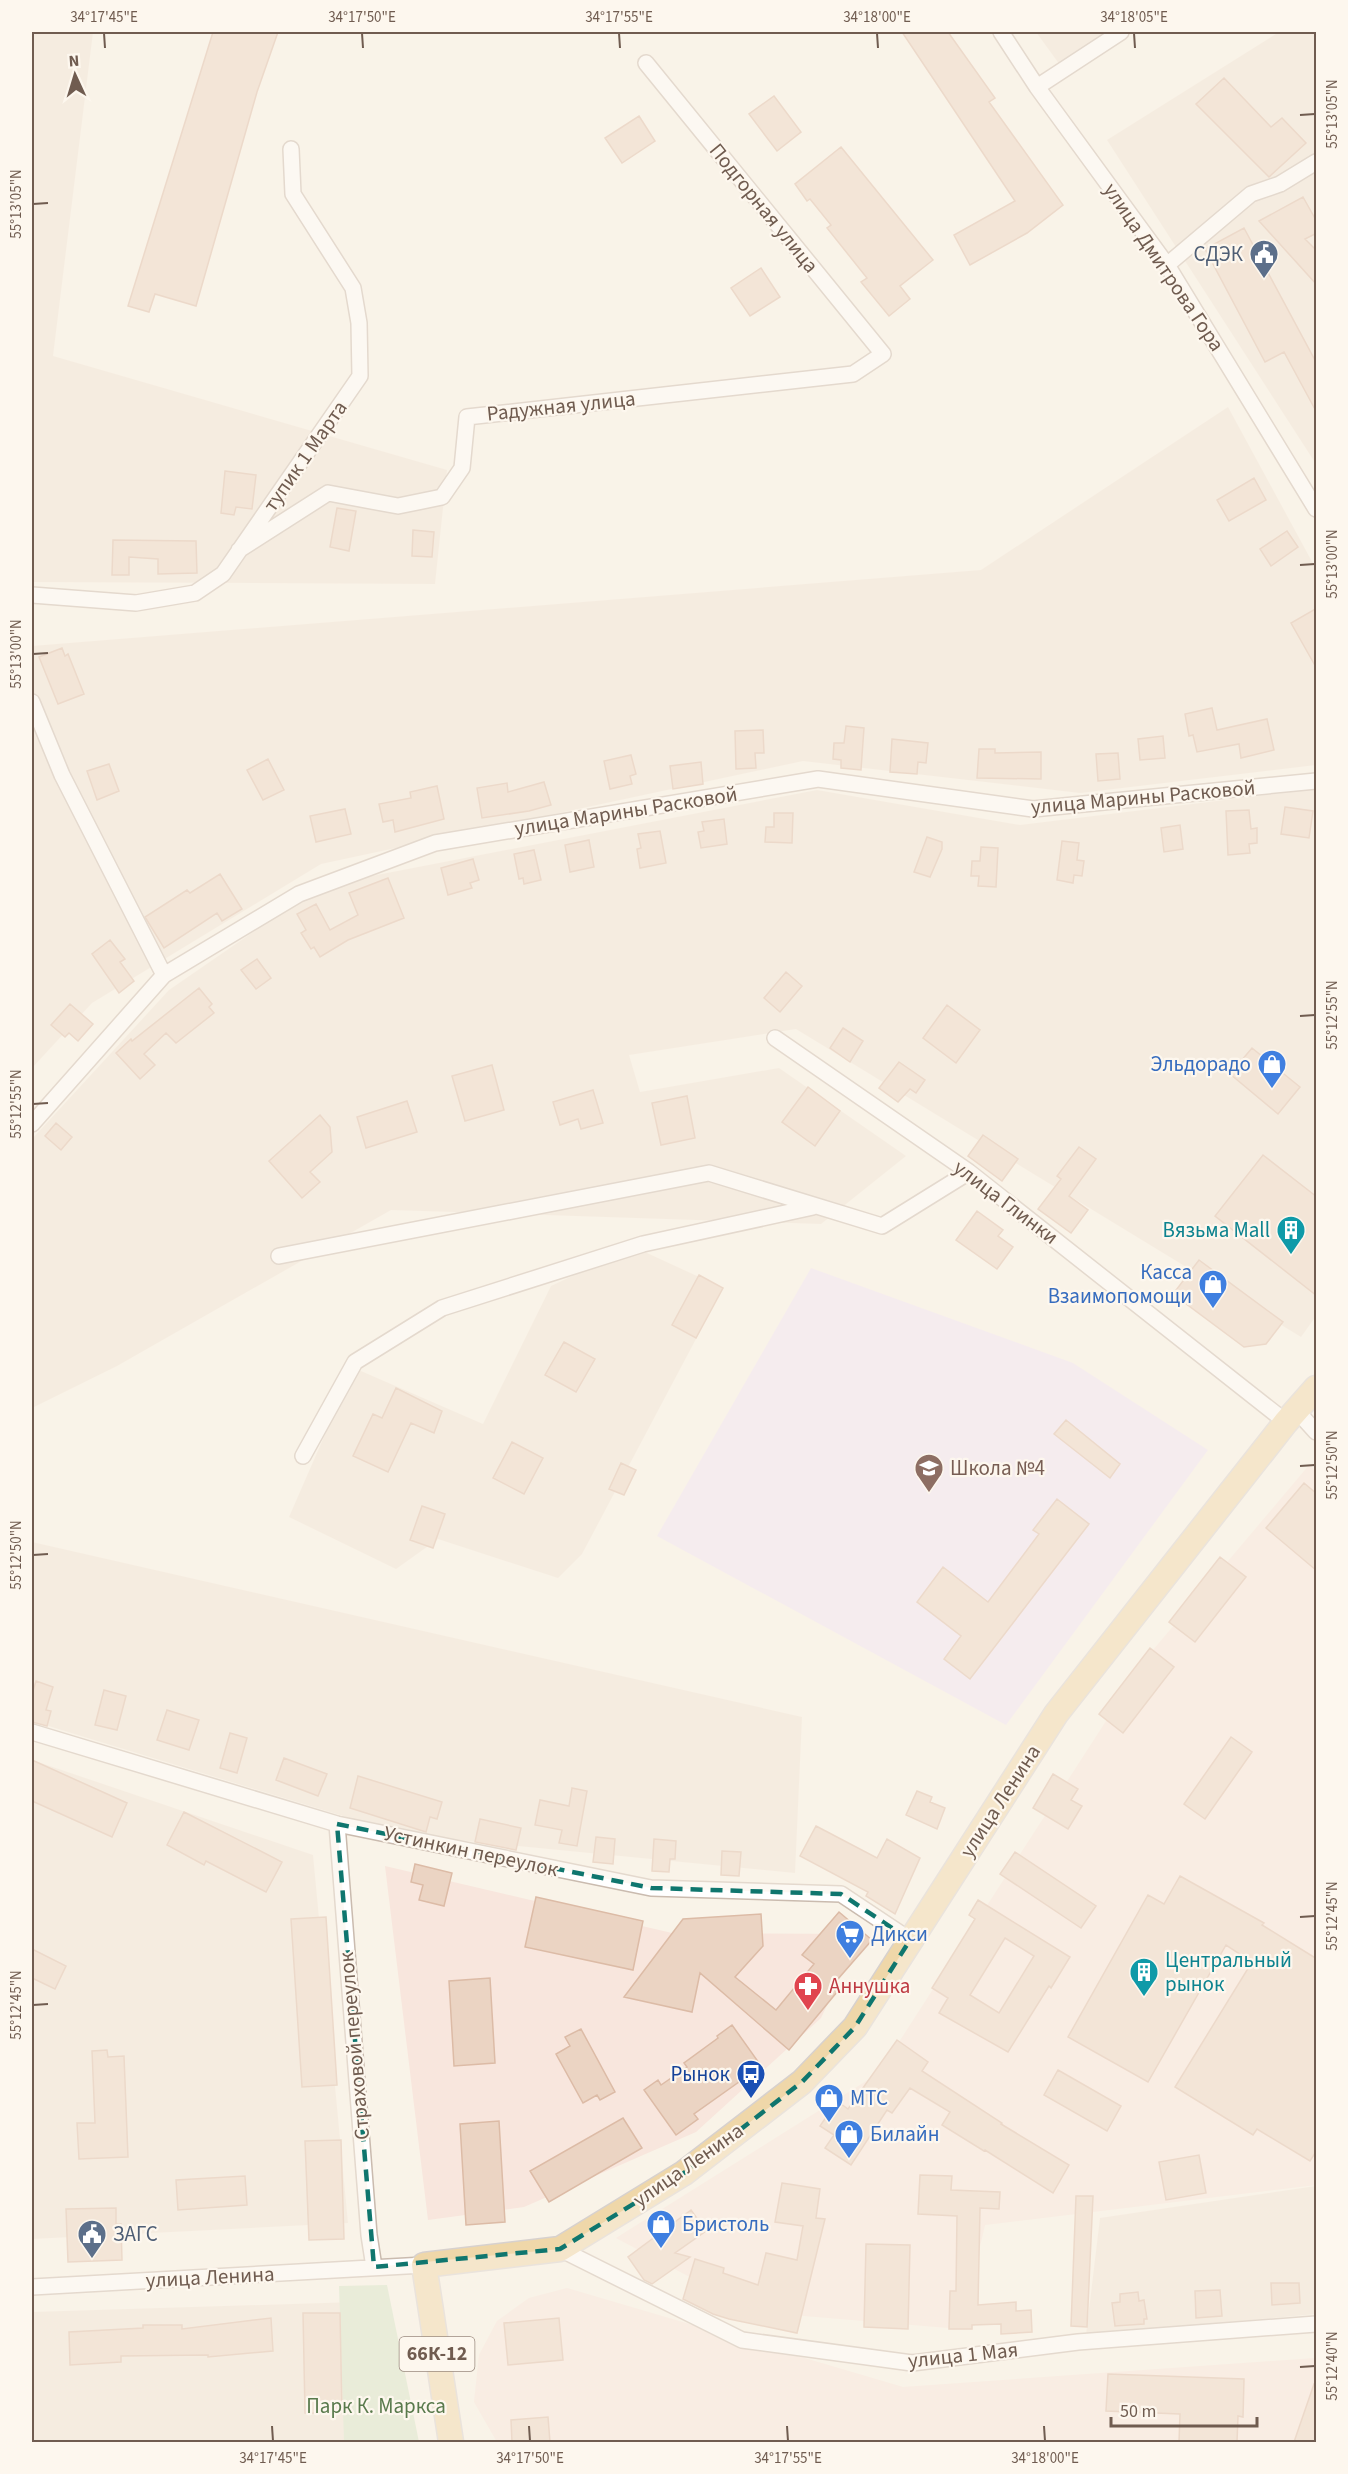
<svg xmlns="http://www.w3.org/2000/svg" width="1348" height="2474" viewBox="0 0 1348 2474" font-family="'Source Sans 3',sans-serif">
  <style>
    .residential { fill: #f0e5d8 }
    .commercial { fill: #f8e6dd }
    .education { fill: #f0e5f6 }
    .green { fill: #d4e5c8 }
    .building { fill: #ebd4c3; stroke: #dcbba6; stroke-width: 1.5; fill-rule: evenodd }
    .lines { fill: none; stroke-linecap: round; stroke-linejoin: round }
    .minor-casing { stroke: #cabbaf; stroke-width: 18 }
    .primary-casing { stroke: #d7d1ce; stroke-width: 27 }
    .minor { stroke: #fff; stroke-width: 15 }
    .primary { stroke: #efd7a9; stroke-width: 24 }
    .marked { fill: none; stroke: #0f766e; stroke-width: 4.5; stroke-dasharray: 12 8; stroke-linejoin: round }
    .ticks { fill: none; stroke: #705c50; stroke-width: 2 }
    .labels { text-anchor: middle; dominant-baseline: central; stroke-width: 4.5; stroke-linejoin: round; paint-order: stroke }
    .shield { fill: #fdf7ee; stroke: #9a8a7f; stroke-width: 1.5 }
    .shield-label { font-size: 20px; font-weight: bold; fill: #705c50 }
    .street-label { font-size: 21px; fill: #705c50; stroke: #fdf7ee }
    .service-label { font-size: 21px; fill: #4e5e75; stroke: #fdf7ee; text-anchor: end }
    .shop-label { font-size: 21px; fill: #366cbe; stroke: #fdf7ee; text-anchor: start }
    .culture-label { font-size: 21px; fill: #0d838f; stroke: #fdf7ee; text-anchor: end }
    .education-label { font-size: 21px; fill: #785e54; stroke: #fdf7ee; text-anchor: start }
    .health-label { font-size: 21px; fill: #be3a42; stroke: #fdf7ee; text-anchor: start }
    .transit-label { font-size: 21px; fill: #164399; stroke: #fdf7ee; text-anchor: end }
    .park-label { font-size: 21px; fill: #597a4c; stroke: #fdf7ee }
    .neatline { fill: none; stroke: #705c50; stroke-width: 2 }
    .ticks-label { font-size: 15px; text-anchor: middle; fill: #705c50 }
  </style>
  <rect width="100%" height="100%" fill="#f9f3e8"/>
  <path class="residential" d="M32,32H93L53,356L447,470L435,584L32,582Z
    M1036,32H1108L1060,65Z
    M1279,32H1316V464L1107,140Z
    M1228,407L1316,569V765L1080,793L803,761L321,864L92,1003L32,1068V646L981,570Z
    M1316,789V1316L1301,1337L796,1029L629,1055L640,1092L779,1068L906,1156L821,1224L391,1210L117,1366L32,1408V1139L169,990L320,886L817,790L1020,825Z
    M634,1247L723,1288L582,1554L558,1578L438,1539L396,1569L289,1517L354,1368L483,1424L551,1286Z
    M32,1542L802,1717L795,1873L405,1835L32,1721Z
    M32,1760L313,1855L348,2223L32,2239Z
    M1316,2186V2314L1086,2335L1100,2218Z
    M356,2302L355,2442H32V2312Z"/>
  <path class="commercial" d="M1310,1464L1316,1473V2185L985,2225L961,2329L756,2312L616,2238L879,2073L1148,1656Z
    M385,1866L672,1933L861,1934L821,2018L696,2132L524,2207L428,2220Z
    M567,2288L903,2387L1316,2358V2442H497L474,2402L479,2355L497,2321L529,2298Z"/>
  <path class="education" d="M811,1268L1073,1363L1208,1450L1006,1725L657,1536Z"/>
  <path class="green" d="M387,2285L419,2442H344L339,2286Z"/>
  <path class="building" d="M213,32H278L257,92L196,306L155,294L149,312L128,306Z
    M902,32H948L995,98L989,102L1063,205L1027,233L970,265L954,235L1015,201Z
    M1224,78L1271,127L1282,118L1306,143L1269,177L1196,104Z
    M774,96L801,132L777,151L749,114Z
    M639,116L655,141L622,163L605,138Z
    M841,147L933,260L900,286L910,299L889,316L861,282L867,278L827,228L831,225L810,199L807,201L795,184Z
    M1303,197L1317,222V233L1305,239L1317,251V285L1259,221Z
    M1244,228L1317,364V413L1284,352L1265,362L1205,249Z
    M761,268L780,297L750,316L731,288Z
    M225,471L256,475L252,509L236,507L234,515L221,513Z
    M1254,478L1266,500L1229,521L1217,500Z
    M337,508L356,511L349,551L330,547Z
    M413,530L434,532L432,557L412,556Z
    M1287,531L1298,547L1271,566L1260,549Z
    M113,540L196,541L197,573L158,574V559L129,557V575H112Z
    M1317,608V669L1291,623Z
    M62,648L65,656L68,654L84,694L58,704L39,657Z
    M1212,708L1217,730L1267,719L1274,750L1241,758L1239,744L1197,752L1193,735L1189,736L1185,714Z
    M846,726L864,728L861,770L841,768V760L833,759L834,743H844Z
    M763,730L764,753H755L756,768L736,769L735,731Z
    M1163,736L1165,758L1140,760L1138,739Z
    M892,739L928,743L926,763L918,762L917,774L890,772Z
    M979,749H995V753L1041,752V779L977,778Z
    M1118,753L1120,779L1098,781L1096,754Z
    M631,755L636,774L630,776L632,784L610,789L604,761Z
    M268,759L284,790L263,800L247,770Z
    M701,762L703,784L673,789L670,766Z
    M109,764L119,791L97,800L87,771Z
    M544,782L551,805L529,811L482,818L477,788L507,783L508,792Z
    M437,786L444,819L395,832L393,820L383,822L379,804L411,798L410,792Z
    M1285,807L1313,811L1309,838L1281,834Z
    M345,809L351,834L316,842L310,816Z
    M1249,810L1251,829L1257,828V843L1249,844L1250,853L1228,855L1226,811Z
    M774,813H793L792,843L765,842L766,827H774Z
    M724,819L727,844L701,848L698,832L704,831L702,822Z
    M1180,825L1183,849L1164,852L1161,828Z
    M660,831L666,863L640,868L637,849L641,848L638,834Z
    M927,837L942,842V849L930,877L914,872Z
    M589,840L594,867L570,872L565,845Z
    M1062,841L1079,843L1077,860L1084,861L1082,876L1074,875L1073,883L1057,880Z
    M981,847L998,848L996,887L978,886L979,876H971L972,861H980Z
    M534,850L541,880L524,884L523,878L519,879L514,854Z
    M473,859L479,880L470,883L472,888L448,895L441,868Z
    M220,874L242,909L222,921L217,913L164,948L145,917L187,890L190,893Z
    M388,878L404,918L348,940L320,957L314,947L311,949L301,933L306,930L297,914L316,904L330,930L358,915L349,893Z
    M110,940L125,959L120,962L134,981L119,993L92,954Z
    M257,959L271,978L256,989L241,970Z
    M786,972L802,986L780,1012L764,998Z
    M199,988L212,1004L209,1007L214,1013L176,1043L166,1033L144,1054L155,1065L140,1079L116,1053L131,1039L132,1041Z
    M70,1004L93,1024L78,1041L69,1033L65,1037L51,1025Z
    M947,1005L980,1030L956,1063L923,1038Z
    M843,1028L863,1041L850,1062L830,1048Z
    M1252,1048L1300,1087L1278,1114L1230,1074Z
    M899,1062L925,1080L916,1093L910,1089L898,1102L879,1088Z
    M492,1065L504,1110L465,1121L452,1076Z
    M808,1087L840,1111L815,1146L782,1122Z
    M593,1090L603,1123L581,1129L578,1119L560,1125L553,1102Z
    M687,1096L695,1138L661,1145L652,1103Z
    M407,1101L417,1132L366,1148L357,1117Z
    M320,1115L330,1127L332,1152L310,1172L320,1182L302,1198L269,1161Z
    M56,1123L72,1137L61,1150L45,1136Z
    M983,1135L1018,1159L1002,1181L968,1156Z
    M1079,1147L1096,1159L1069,1196L1088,1210L1071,1233L1038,1209L1061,1179L1057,1176Z
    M1263,1155L1317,1197V1296L1215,1216Z
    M977,1211L1003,1230L998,1236L1013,1247L997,1269L956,1240Z
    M1199,1260L1283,1322L1266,1344L1244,1347L1173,1294Z
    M699,1275L723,1288L696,1338L672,1325Z
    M564,1342L595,1359L576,1392L545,1375Z
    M396,1388L442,1411L434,1433L411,1423L388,1472L353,1456L373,1414L382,1418Z
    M1066,1420L1120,1464L1110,1478L1054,1434Z
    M512,1442L543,1458L524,1494L493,1478Z
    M621,1463L636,1470L624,1495L609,1489Z
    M1304,1483L1317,1494V1571L1266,1528Z
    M1057,1499L1089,1524L970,1679L944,1659L961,1636L917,1602L943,1567L988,1602L1039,1534L1033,1530Z
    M422,1506L445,1514L433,1548L410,1540Z
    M1220,1557L1246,1577L1195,1642L1169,1622Z
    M1150,1648L1174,1667L1123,1733L1099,1714Z
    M36,1681L53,1687L46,1710L51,1711L47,1726L32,1722V1694Z
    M104,1690L126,1696L117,1730L95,1725Z
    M167,1710L199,1720L189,1750L157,1740Z
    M230,1733L247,1738L237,1773L220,1768Z
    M1231,1737L1252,1752L1205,1819L1184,1804Z
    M284,1758L327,1774L318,1796L276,1780Z
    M32,1760L127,1803L112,1837L32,1801Z
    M1053,1774L1078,1789L1071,1800L1082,1806L1068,1829L1033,1808Z
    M358,1776L442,1802L437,1819L430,1817L426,1832L350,1808Z
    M572,1788L587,1791L577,1846L559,1843L562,1830L535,1825L540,1800L569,1806Z
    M917,1791L932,1797L930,1802L945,1808L937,1829L906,1815Z
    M184,1812L282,1862L266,1892L206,1861L204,1865L167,1845Z
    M480,1819L521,1828L516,1850L475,1842Z
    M816,1826L877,1858L887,1839L920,1858L895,1914L866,1896L868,1892L800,1856Z
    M596,1837L615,1839L613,1864L593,1862Z
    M654,1839L676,1841L675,1859H670L669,1872L652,1871Z
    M722,1851L741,1852L739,1876L721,1875Z
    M1015,1852L1096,1906L1081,1928L1000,1874Z
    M415,1864L452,1873L444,1906L419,1900L423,1885L411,1882Z
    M1180,1876L1264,1923L1262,1925L1317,1959V2150L1310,2161L1257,2129L1253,2135L1175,2087L1252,1962L1226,1945L1148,2082L1068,2037L1148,1895L1164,1904Z
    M536,1897L643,1921L633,1970L525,1947Z
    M978,1900L1070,1957L1051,1988L1049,1986L1008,2052L939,2013L948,1998L932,1988L975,1919L969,1915ZM1005,1938L1034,1956L999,2013L970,1995Z
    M839,1912L872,1940L831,1987L837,1992L789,2050L700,1973L692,2012L624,1997L683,1919L761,1914L763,1946L735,1977L776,2010L814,1964L802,1955Z
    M326,1917L337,2085L302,2087L291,1919Z
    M32,1949L66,1966L55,1989L32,1978Z
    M490,1978L495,2063L454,2066L449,1981Z
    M732,2025L764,2070L742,2086L739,2082L694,2114L698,2119L676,2135L644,2090L658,2080L661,2085L687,2067L684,2063L718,2038L717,2036Z
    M581,2029L615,2092L600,2100L597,2095L583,2103L556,2054L570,2046L565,2037Z
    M897,2040L928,2062L922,2071L1002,2123L1001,2124L1069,2165L1053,2193L985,2150L984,2151L942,2125L950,2112L910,2088L892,2113L887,2110L851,2165L825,2148L834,2135L820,2126L837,2101L848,2109Z
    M107,2050L108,2057L124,2056L128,2157L79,2159L77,2123H95L92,2051Z
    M1058,2070L1121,2106L1107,2131L1044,2095Z
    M623,2118L642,2148L549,2202L530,2171Z
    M499,2121L505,2222L466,2225L460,2124Z
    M341,2140L344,2239L309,2240L305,2141Z
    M1199,2155L1206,2193L1166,2200L1159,2162Z
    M920,2175L952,2176L951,2190L1000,2192L999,2209L980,2208L978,2305L1016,2302V2311L1031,2310L1032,2332L1001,2334V2324L972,2325V2329H949L950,2291H956L957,2216L918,2214Z
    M245,2176L247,2205L178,2210L176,2180Z
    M782,2183L820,2189L816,2218L825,2219L797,2333L729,2319L713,2314L683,2299L695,2259L724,2268L723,2273L758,2285L766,2253L797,2260L803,2226L775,2222Z
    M1076,2196H1093L1087,2327L1071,2326Z
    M116,2208V2224H121L122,2260L68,2262L66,2209Z
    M691,2210L706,2231L675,2253L690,2257L652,2284L644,2280L628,2257Z
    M866,2244L910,2245L908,2329L864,2327Z
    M1271,2283H1299L1300,2303L1272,2305Z
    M1220,2290L1222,2316L1196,2318L1195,2291Z
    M1138,2292L1139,2301L1144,2300L1147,2319H1144V2324L1115,2326L1112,2303L1120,2302V2294Z
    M303,2313H340L342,2413H305Z
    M271,2318L273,2351L208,2357V2355L121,2356V2362L70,2365L69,2332L143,2328V2325H182V2329Z
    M559,2318L563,2360L508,2365L504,2323Z
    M1108,2374L1244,2379L1243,2417L1238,2416L1237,2442H1179L1180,2414L1106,2411Z
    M1314,2384L1317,2385V2442H1294Z
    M548,2417L550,2442H512L511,2420Z"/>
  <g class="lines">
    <g class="minor-casing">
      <path id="minor" d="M1001,32L1037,87L1167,265L1316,509
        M1037,87L1121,32
        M1167,265L1251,194L1280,184L1316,162
        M239,550L328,493L398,506L442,497L462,468L467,417L853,374L883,354L646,63
        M32,595L136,603L195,593L223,574L360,376L359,323L353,288L293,194L291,149
        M32,702L62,775L164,975
        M775,1038L969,1172L1286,1422
        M32,1124L164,975L299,894L435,843L818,779L1033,809L1316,781
        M279,1256L709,1173L882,1226L969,1172
        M1297,1411L1316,1432
        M303,1456L355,1362L442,1308L643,1244L813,1207
        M32,1732L337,1824L651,1888L841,1894L910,1940
        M337,1824L369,2235L374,2267
        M560,2249L742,2340L912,2363L1078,2342L1316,2324
        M32,2287L424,2265"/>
    </g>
    <g class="primary-casing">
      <path id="primary" d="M451,2442L424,2265L560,2249L684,2173L802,2082L855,2027L1056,1714L1286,1422L1316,1388"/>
    </g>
    <use href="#minor" class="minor"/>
    <use href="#primary" class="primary"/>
  </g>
  <path d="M0 0H1348V2474H0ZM337,1824L651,1888L841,1894L910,1940L855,2027L802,2082L684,2173L560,2249L374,2267Z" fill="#f9f3e8" fill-opacity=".55" fill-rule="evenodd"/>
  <path class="marked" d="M337,1824L651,1888L841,1894L910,1940L855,2027L802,2082L684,2173L560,2249L374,2267Z"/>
  <path class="ticks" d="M104,33L105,48M362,33L363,48M619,33L620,48M877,33L878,48M1134,33L1135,48M1300,115L1315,114M33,204L48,203M1300,565L1315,564M33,654L48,653M1300,1016L1315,1015M33,1104L48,1103M1300,1466L1315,1465M33,1555L48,1554M1300,1917L1315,1916M33,2005L48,2004M1300,2367L1315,2366M272,2426L273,2441M529,2426L530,2441M787,2426L788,2441M1044,2426L1045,2441"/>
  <defs>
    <g id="civic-pin" transform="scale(1.5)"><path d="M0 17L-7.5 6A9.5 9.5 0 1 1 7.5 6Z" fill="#5c6f8a" stroke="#fdf7ee"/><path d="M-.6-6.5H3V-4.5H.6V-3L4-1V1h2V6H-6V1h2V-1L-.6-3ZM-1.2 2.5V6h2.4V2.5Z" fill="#fff"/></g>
    <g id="shop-pin" transform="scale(1.5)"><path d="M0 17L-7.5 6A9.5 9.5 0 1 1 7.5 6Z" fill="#3f7fe0" stroke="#fdf7ee"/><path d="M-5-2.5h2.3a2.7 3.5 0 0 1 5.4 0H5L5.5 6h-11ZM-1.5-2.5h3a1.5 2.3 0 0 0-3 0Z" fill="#fff"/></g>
    <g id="building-pin" transform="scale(1.5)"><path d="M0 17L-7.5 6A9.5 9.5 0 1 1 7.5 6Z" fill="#0f9aa8" stroke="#fdf7ee"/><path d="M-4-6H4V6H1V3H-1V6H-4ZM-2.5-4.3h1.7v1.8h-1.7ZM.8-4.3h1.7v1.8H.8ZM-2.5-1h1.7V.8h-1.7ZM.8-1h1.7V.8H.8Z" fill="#fff"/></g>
    <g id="school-pin" transform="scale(1.5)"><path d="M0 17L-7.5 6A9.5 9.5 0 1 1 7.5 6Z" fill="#8d6e63" stroke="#fdf7ee"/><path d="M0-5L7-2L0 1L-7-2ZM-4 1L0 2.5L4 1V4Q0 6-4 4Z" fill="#fff"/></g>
    <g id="supermarket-pin" transform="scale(1.5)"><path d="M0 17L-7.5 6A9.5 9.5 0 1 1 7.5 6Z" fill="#3f7fe0" stroke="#fdf7ee"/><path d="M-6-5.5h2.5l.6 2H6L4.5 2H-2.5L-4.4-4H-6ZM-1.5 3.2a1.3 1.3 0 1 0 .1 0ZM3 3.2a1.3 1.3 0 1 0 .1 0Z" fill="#fff"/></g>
    <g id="pharmacy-pin" transform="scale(1.5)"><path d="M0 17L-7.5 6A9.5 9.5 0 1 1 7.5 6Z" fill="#e0444e" stroke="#fdf7ee"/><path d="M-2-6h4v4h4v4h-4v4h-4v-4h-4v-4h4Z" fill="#fff"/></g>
    <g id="bus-pin" transform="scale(1.5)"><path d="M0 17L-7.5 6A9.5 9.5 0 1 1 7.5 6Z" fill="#1a4fb4" stroke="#fdf7ee"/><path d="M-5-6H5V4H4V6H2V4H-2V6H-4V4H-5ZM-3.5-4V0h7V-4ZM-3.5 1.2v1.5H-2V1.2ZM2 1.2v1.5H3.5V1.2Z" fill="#fff"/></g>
  </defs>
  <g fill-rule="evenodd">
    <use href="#civic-pin" x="1264" y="254"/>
    <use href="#shop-pin" x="1272" y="1064"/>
    <use href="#building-pin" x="1291" y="1230"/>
    <use href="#shop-pin" x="1213" y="1284"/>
    <use href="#school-pin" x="929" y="1468"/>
    <use href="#supermarket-pin" x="850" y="1934"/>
    <use href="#building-pin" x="1144" y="1972"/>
    <use href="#pharmacy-pin" x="808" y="1986"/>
    <use href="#bus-pin" x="751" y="2074"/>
    <use href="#shop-pin" x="829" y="2098"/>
    <use href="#shop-pin" x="849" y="2134"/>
    <use href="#shop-pin" x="661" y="2224"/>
    <use href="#civic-pin" x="92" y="2234"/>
  </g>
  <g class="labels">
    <rect class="shield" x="399.5" y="2337" width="75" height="34" rx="4.5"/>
    <g class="shield-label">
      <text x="437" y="2354">66К-12</text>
    </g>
    <g class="street-label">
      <text transform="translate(764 208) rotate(51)">Подгорная улица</text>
      <text transform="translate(1164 267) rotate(56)">улица Дмитрова Гора</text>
      <text transform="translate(561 406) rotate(-6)">Радужная улица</text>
      <text transform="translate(305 456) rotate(-55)">тупик 1 Марта</text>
      <text transform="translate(1143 797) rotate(-5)">улица Марины Расковой</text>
      <text transform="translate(626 811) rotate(-9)">улица Марины Расковой</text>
      <text transform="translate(1006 1202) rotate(37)">улица Глинки</text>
      <text transform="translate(1000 1801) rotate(-57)">улица Ленина</text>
      <text transform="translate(471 1851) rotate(12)">Устинкин переулок</text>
      <text transform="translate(354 2046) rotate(-95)">Страховой переулок</text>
      <text transform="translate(688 2165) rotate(-35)">улица Ленина</text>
      <text transform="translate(210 2277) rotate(-3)">улица Ленина</text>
      <text transform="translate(963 2355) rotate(-6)">улица 1 Мая</text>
    </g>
    <g class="service-label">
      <text x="1243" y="254">СДЭК</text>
      <text x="113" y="2234" text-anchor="start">ЗАГС</text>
    </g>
    <g class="shop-label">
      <text x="1251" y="1064" text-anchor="end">Эльдорадо</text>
      <text x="1192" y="1272" text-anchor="end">Касса<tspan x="1192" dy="24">Взаимопомощи</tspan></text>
      <text x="871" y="1934">Дикси</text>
      <text x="850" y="2098">МТС</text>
      <text x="870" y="2134">Билайн</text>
      <text x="682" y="2224">Бристоль</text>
    </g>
    <g class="culture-label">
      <text x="1270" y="1230">Вязьма Mall</text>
      <text x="1165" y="1960" text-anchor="start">Центральный<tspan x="1165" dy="24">рынок</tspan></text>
    </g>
    <g class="education-label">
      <text x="950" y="1468">Школа №4</text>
    </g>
    <g class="health-label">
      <text x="829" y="1986">Аннушка</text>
    </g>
    <g class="transit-label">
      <text x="730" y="2074">Рынок</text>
    </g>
    <g class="park-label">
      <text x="376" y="2406">Парк К. Маркса</text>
    </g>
  </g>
  <rect width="1348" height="2474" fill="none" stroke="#fdf7ee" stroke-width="66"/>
  <g transform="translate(75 75) rotate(356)" stroke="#fdf7ee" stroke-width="4.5" paint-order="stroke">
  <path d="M0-4.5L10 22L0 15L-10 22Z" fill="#705c50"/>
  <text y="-9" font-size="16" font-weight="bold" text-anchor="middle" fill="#705c50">N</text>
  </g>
  <path d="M1111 2417v9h146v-9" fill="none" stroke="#705c50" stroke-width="3"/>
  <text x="1120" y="2417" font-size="18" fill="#705c50" stroke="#fdf7ee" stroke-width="4.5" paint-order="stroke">50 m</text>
  <rect x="33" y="33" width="1282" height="2408" class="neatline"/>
  <g class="ticks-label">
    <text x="104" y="22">34°17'45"E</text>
    <text x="362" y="22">34°17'50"E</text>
    <text x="619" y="22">34°17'55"E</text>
    <text x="877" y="22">34°18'00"E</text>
    <text x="1134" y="22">34°18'05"E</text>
    <text transform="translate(1332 114) rotate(-90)" y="5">55°13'05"N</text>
    <text transform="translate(16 204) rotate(-90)" y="5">55°13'05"N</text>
    <text transform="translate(1332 564) rotate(-90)" y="5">55°13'00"N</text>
    <text transform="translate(16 654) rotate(-90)" y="5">55°13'00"N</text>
    <text transform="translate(1332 1015) rotate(-90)" y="5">55°12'55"N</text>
    <text transform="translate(16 1104) rotate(-90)" y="5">55°12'55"N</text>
    <text transform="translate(1332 1465) rotate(-90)" y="5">55°12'50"N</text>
    <text transform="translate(16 1555) rotate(-90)" y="5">55°12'50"N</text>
    <text transform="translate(1332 1916) rotate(-90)" y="5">55°12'45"N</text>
    <text transform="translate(16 2005) rotate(-90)" y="5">55°12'45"N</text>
    <text transform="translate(1332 2366) rotate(-90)" y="5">55°12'40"N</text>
    <text x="273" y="2463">34°17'45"E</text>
    <text x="530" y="2463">34°17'50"E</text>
    <text x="788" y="2463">34°17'55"E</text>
    <text x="1045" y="2463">34°18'00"E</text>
  </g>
</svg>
